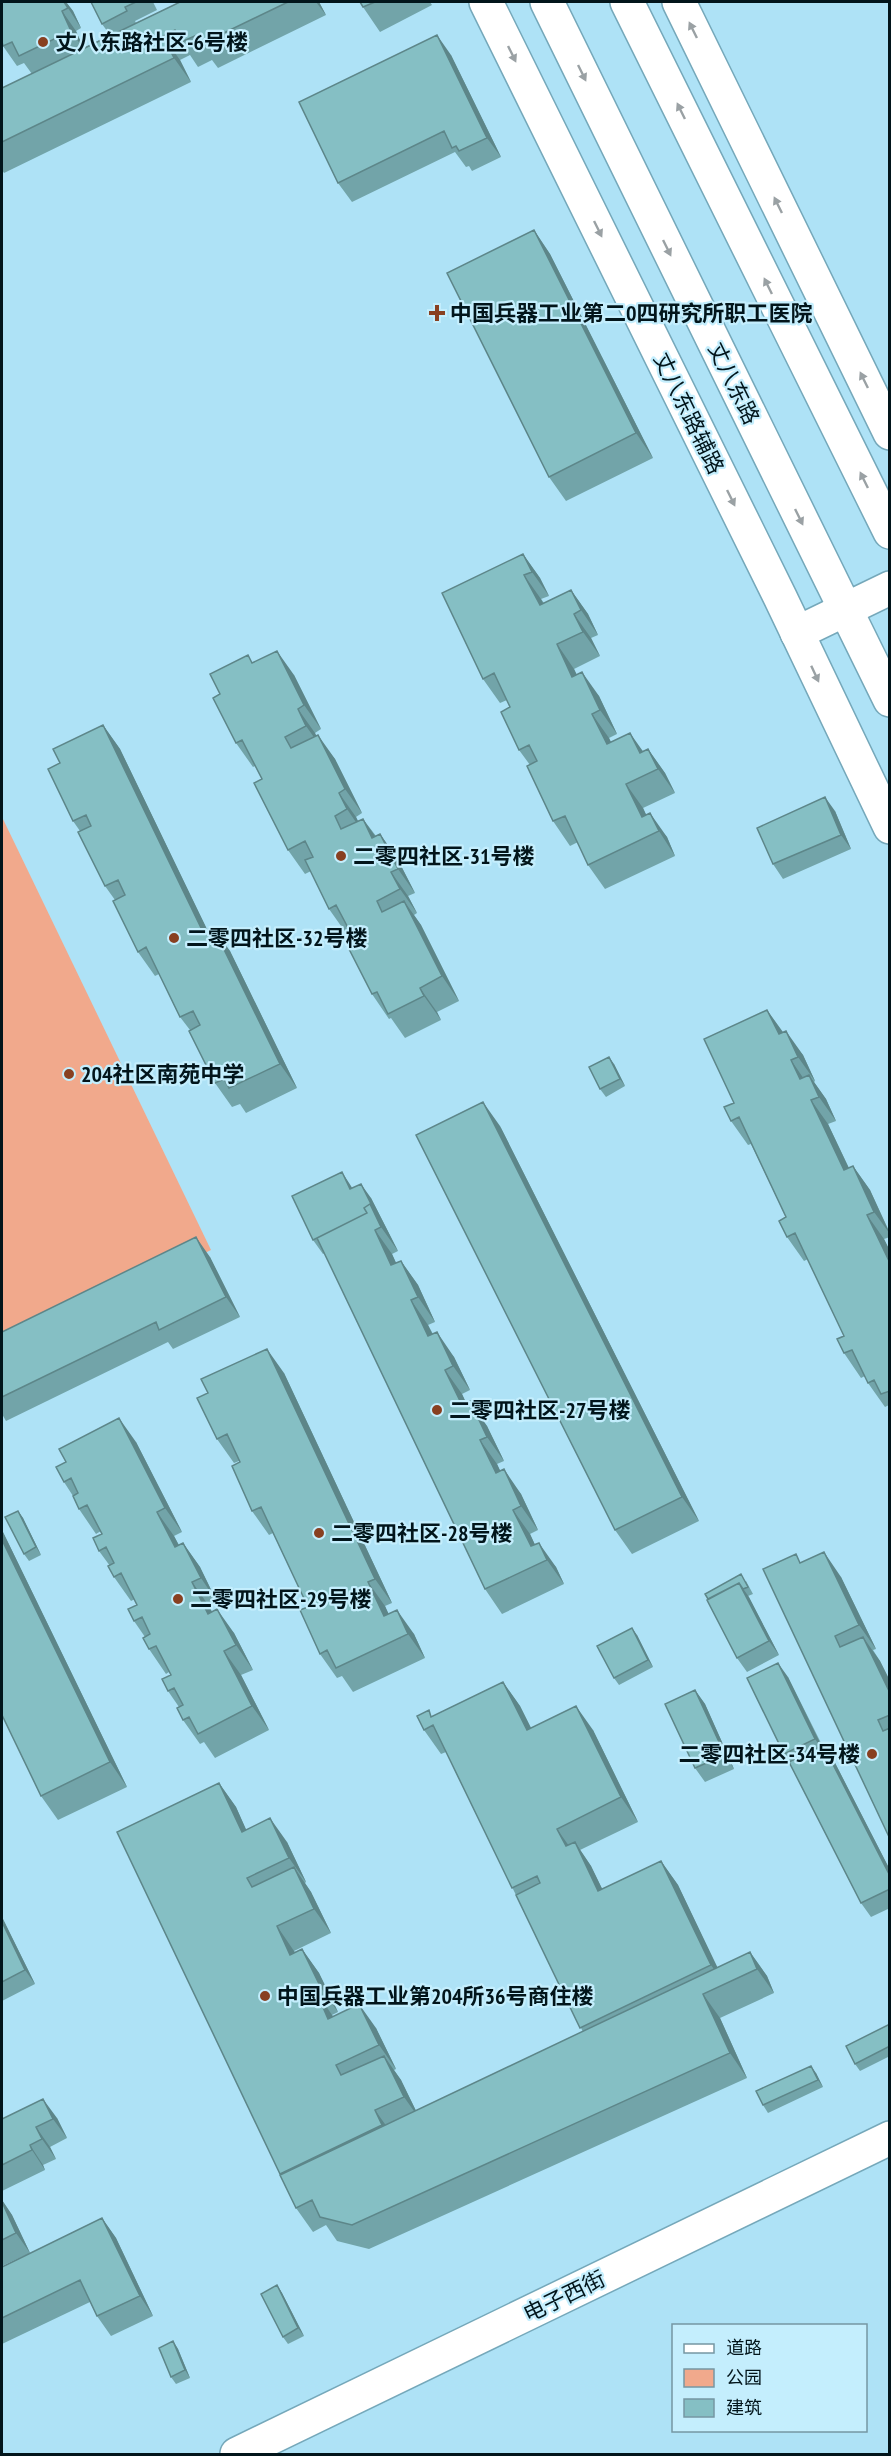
<svg xmlns="http://www.w3.org/2000/svg" width="891" height="2456" viewBox="0 0 891 2456" font-family="'PT Sans Narrow','Noto Sans SC',sans-serif">
  <style>
    .green { fill: #f1a98c }
    .lines { fill: none; stroke-linecap: round; stroke-linejoin: round }
    .minor-casing { stroke: #75a8ba; stroke-width: 36 }
    .tertiary-casing { stroke: #75a8ba; stroke-width: 36 }
    .primary-casing { stroke: #75a8ba; stroke-width: 36 }
    .minor { stroke: #fff; stroke-width: 33 }
    .tertiary { stroke: #fff; stroke-width: 33 }
    .primary { stroke: #fff; stroke-width: 33 }
    .wall { fill: #72a4a9 }
    .shaded-wall { fill: #5d8689 }
    .building { fill: #85bfc4; stroke: #5d8689; stroke-width: 1.5 }
    .oneway { fill: #9aa1a4 }
    .poi-dot { fill: #884021; stroke: #c4eefd; stroke-width: 2 }
    .labels { text-anchor: middle; dominant-baseline: central; stroke-width: 4.5; stroke-linejoin: round; paint-order: stroke }
    .poi-label { font-size: 22px; font-weight: bold; fill: #02151b; stroke: #c4eefd; text-anchor: start }
    .street-label { font-size: 22px; fill: #02151b; stroke: #c4eefd }
  </style>
  <rect width="100%" height="100%" fill="#aee2f6"/>
  <path class="green" d="M2,817L211,1250L2,1352Z"/>
  <g class="lines">
    <g class="minor-casing">
      <path id="minor" d="M486,2L780,597L890,827
        M679,2L890,433"/>
    </g>
    <g class="tertiary-casing">
      <path id="tertiary" d="M797,633L890,588
        M237,2454L890,2138"/>
    </g>
    <g class="primary-casing">
      <path id="primary" d="M547,2L890,700
        M627,2L890,532"/>
    </g>
    <use href="#minor" class="minor"/>
    <use href="#tertiary" class="tertiary"/>
    <use href="#primary" class="primary"/>
  </g>
  <path class="wall" d="M66,2L73,11L81,28L76,31L83,48L110,35L102,24L91,2H153L157,10L135,21L136,23L180,2H319L326,15L218,68L212,60L198,67L190,55L180,60L191,82L4,173L2,170V88L32,74L24,63L17,66L3,46Z
    M360,2H430L432,5L380,32L363,7Z
    M451,55L501,157L472,171L469,166L466,167L455,152L352,202L338,183Z
    M534,230L550,254L653,458L566,501L549,477Z
    M523,554L540,578L549,596L541,599L544,603L571,590L588,614L598,635L591,638L600,656L574,669L577,675L599,696L617,734L609,738L611,742L643,751L648,749L665,773L675,793L643,808L646,815L667,837L675,856L605,889L588,865L578,842L570,846L553,821L530,765L519,750L510,707L507,700L500,703L483,679Z
    M254,663L294,675L321,729L315,733L316,736L335,759L362,813L356,817L358,821L363,819L376,836L380,834L397,858L415,893L408,896L417,913L414,915L421,925L459,1001L437,1012L441,1020L405,1038L391,1018L389,1019L372,994L356,943L350,931L346,933L329,909L311,871L305,874L288,850L262,779L255,766L253,767L236,743L220,694Z
    M103,725L120,749L207,930L230,951L297,1088L246,1113L240,1104L232,1107L215,1083L190,1030L180,1017L159,974L155,976L138,952L115,900L105,886L80,831L73,821L60,763Z
    M835,811L851,849L783,879L773,864Z
    M767,1010L783,1032L803,1055L815,1081L814,1082L826,1099L836,1121L828,1124L849,1168L853,1166L870,1190L890,1233V1237L884,1239L890,1251V1406L889,1405L885,1407L868,1383L865,1376L861,1378L844,1353V1336L808,1259L804,1261L787,1237L786,1217L751,1144L748,1145L731,1121L734,1103Z
    M614,1064L625,1086L606,1097L600,1089Z
    M500,1126L699,1521L632,1554L615,1530Z
    M352,1188L371,1198L398,1251L392,1254L396,1263L401,1261L418,1285L435,1322L428,1325L433,1334L454,1357L470,1390L462,1394L466,1403L487,1426L504,1461L497,1464L500,1471L521,1494L538,1530L530,1534L535,1545L556,1567L564,1584L502,1614L485,1589L325,1253L323,1254L313,1240Z
    M210,1257L240,1317L173,1349L168,1342L6,1421L2,1414V1332Z
    M284,1373L392,1603L385,1606L388,1614L414,1634L425,1658L353,1692L342,1676L337,1678L320,1654L308,1607L273,1533L269,1535L252,1511L239,1461L234,1463L217,1439Z
    M136,1442L182,1532L174,1536L179,1545L183,1543L200,1567L217,1602L209,1606L212,1612L234,1633L253,1670L241,1675L269,1730L215,1758L204,1742L200,1744L183,1720L179,1707L168,1691L171,1675L169,1672L166,1674L149,1649L145,1637L134,1621L137,1605L135,1599L131,1601L114,1577L110,1566L99,1551L102,1534L101,1531L96,1534L79,1509L73,1496L64,1482L66,1462Z
    M18,1511L23,1518L41,1555L29,1561L24,1554Z
    M2,1530L127,1787L58,1820L41,1796L2,1715Z
    M802,1563L841,1577L876,1649L873,1650L880,1661L890,1681V1839Z
    M746,1581L753,1594L748,1596L779,1655L747,1672L737,1658L708,1599Z
    M637,1635L653,1667L619,1685L614,1678Z
    M788,1677L822,1745H823L833,1759L890,1870V1908L871,1917L861,1903L789,1762L784,1754Z
    M503,1682L520,1706L531,1728L593,1730L638,1822L580,1850L591,1866L602,1889L661,1861L678,1885L717,1968L750,1952L767,1976L774,1993L720,2018L747,2078L369,2249L337,2241L326,2225L313,2232L296,2208L280,2174L219,1783L236,1807L246,1830L287,1842L306,1882L305,1883L311,1892L331,1933L294,1951L295,1952L302,1949L319,1973L338,2012L332,2015L333,2016L376,2028L396,2069L394,2070L401,2080L416,2111L583,2032L446,1752L441,1754L424,1730L433,1716Z
    M695,1690L705,1704L734,1769L705,1782L695,1768Z
    M2,1917L35,1984L2,2001Z
    M890,2024V2056L860,2071L855,2064Z
    M816,2073L823,2087L768,2113L763,2105Z
    M57,2118L67,2138L50,2147L56,2159L43,2165L45,2170L2,2191V2119Z
    M2,2200L12,2215L30,2253L2,2266Z
    M102,2218L116,2238L153,2316L111,2336L97,2316L90,2302L2,2344V2267Z
    M277,2285L282,2293L304,2336L288,2344L283,2337Z
    M173,2341L178,2349L190,2378L176,2384L171,2377Z"/>
  <path class="shaded-wall" d="M64,2H66L73,11L81,28L68,8Z
    M316,2H319L326,15Z
    M62,11L76,31L85,51L71,31Z
    M437,35L451,55L501,157L487,138Z
    M163,36L180,60L191,82L174,58Z
    M534,230L550,254L653,458L636,433Z
    M523,554L540,578L549,596L532,572Z
    M524,575L541,599L556,630L540,605Z
    M571,590L588,614L598,635L581,610Z
    M574,614L591,638L600,656L583,632Z
    M557,644L574,669L589,701L572,677Z
    M277,651L294,675L321,729L304,705Z
    M582,672L599,696L617,734L600,710Z
    M298,709L315,733L323,750L306,726Z
    M592,714L609,738L623,769L607,744Z
    M103,725L120,749L220,956L203,932Z
    M630,733L647,757L640,753Z
    M318,735L335,759L362,813L345,789Z
    M648,749L665,773L675,793L658,769Z
    M626,784L643,808L655,833L642,817Z
    M339,793L356,817L364,834L347,809Z
    M825,797L835,811L851,849L841,835Z
    M650,813L667,837L675,856L659,831Z
    M363,819L380,843L372,838Z
    M380,834L397,858L415,893L398,869Z
    M391,872L408,896L417,913L400,889Z
    M404,901L421,925L459,1001L442,976Z
    M213,927L230,951L297,1088L280,1064Z
    M420,988L437,1012L441,1020L424,996Z
    M767,1010L784,1034H779Z
    M786,1031L803,1055L815,1081L798,1057Z
    M609,1057L614,1064L625,1086L620,1079Z
    M791,1060L808,1085L800,1079Z
    M809,1075L826,1099L836,1121L819,1097Z
    M811,1100L828,1124L861,1194L844,1170Z
    M483,1102L500,1126L699,1521L682,1497Z
    M853,1166L870,1190L890,1234L874,1212Z
    M342,1172L351,1186L360,1203L350,1189Z
    M361,1184L371,1198L398,1251L381,1227Z
    M867,1215L884,1239L890,1251V1263Z
    M375,1230L392,1254L408,1289L391,1265Z
    M196,1237L210,1257L240,1317L226,1297Z
    M401,1261L418,1285L435,1322L418,1297Z
    M411,1300L428,1325L445,1360L428,1336Z
    M437,1332L454,1357L470,1390L453,1366Z
    M267,1349L284,1373L392,1603L375,1579Z
    M445,1370L462,1394L479,1430L462,1405Z
    M470,1401L487,1426L504,1461L487,1437Z
    M119,1418L136,1442L182,1532L165,1508Z
    M480,1440L497,1464L513,1497L496,1473Z
    M504,1469L521,1494L538,1530L521,1506Z
    M513,1510L530,1534L543,1562L531,1546Z
    M18,1511L23,1518L41,1555L36,1547Z
    M157,1512L174,1536L192,1571L175,1547Z
    M2,1530L127,1787L110,1762L2,1540Z
    M183,1543L200,1567L217,1602L201,1578Z
    M539,1543L556,1567L564,1584L547,1560Z
    M824,1552L841,1577L876,1649L859,1625Z
    M192,1582L209,1606L225,1638L208,1614Z
    M368,1582L385,1606L401,1640L384,1616Z
    M739,1583L749,1597L779,1655L769,1641Z
    M217,1609L234,1633L253,1670L236,1645Z
    M397,1610L414,1634L425,1658L408,1634Z
    M632,1628L637,1635L653,1667L648,1660Z
    M863,1637L880,1661L890,1681V1693Z
    M224,1651L241,1675L269,1730L252,1706Z
    M778,1663L788,1677L825,1753L815,1739Z
    M503,1682L520,1706L544,1754L527,1730Z
    M695,1690L705,1704L734,1769L725,1755Z
    M576,1706L593,1730L638,1822L621,1797Z
    M823,1745L833,1759L890,1870V1876Z
    M219,1783L236,1807L258,1856L242,1832Z
    M270,1818L287,1842L306,1882L289,1858Z
    M557,1829L574,1853L566,1846Z
    M575,1842L591,1866L615,1915L598,1891Z
    M661,1861L678,1885L725,1983L724,1984L711,1965Z
    M294,1867L311,1892L331,1933L314,1909Z
    M2,1917L35,1984L25,1970L2,1922Z
    M277,1926L294,1951L307,1979L290,1955Z
    M302,1949L319,1973L338,2012L321,1988Z
    M750,1952L767,1976L774,1993L757,1969Z
    M316,1991L332,2015L345,2043L328,2019Z
    M703,1994L720,2018L747,2078L730,2053Z
    M359,2004L376,2028L396,2069L379,2045Z
    M384,2056L401,2080L421,2121L404,2097Z
    M811,2066L816,2073L823,2087L818,2080Z
    M43,2099L57,2118L67,2138L53,2119Z
    M375,2110L392,2134L399,2149L382,2125Z
    M36,2127L50,2147L56,2159L42,2139Z
    M30,2145L43,2165L45,2170L32,2150Z
    M2,2200L12,2215L30,2253L16,2233L2,2202Z
    M102,2218L116,2238L153,2316L140,2296Z
    M277,2285L282,2293L304,2336L298,2328Z
    M173,2341L178,2349L190,2378L185,2370Z"/>
  <path class="building" d="M2,2H64L68,8L62,11L71,31L19,56L12,42L3,46L2,42Z
    M91,2H136L125,7L127,11L102,24Z
    M180,2H288L201,44L197,35L181,42L175,30L163,36L174,58L2,142V88Z
    M360,2H375L363,7Z
    M437,35L487,138L459,151L456,146L452,148L444,131L338,183L299,102Z
    M534,230L636,433L549,477L447,273Z
    M523,554L532,572L524,575L540,605L571,590L581,610L574,614L583,632L557,644L572,677L582,672L600,710L592,714L607,744L630,733L640,753L648,749L658,769L626,784L642,817L650,813L659,831L588,865L565,816L553,821L527,766L537,761L529,745L519,750L501,712L510,707L494,673L483,679L442,593Z
    M277,651L304,705L298,709L306,726L285,737L291,748L318,735L345,789L339,793L347,809L335,816L341,829L363,819L372,838L380,834L398,869L391,872L400,889L377,901L382,912L404,901L442,976L420,988L424,996L388,1014L377,992L372,994L348,947L356,943L336,905L329,909L305,860L313,857L305,841L288,850L254,783L262,779L242,740L236,743L213,698L220,694L210,674L248,655L252,663Z
    M103,725L203,932L213,927L280,1064L229,1088L224,1079L215,1083L189,1031L200,1025L193,1011L180,1017L146,947L138,952L113,901L125,895L118,880L105,886L78,832L91,826L86,815L73,821L48,769L60,763L53,749Z
    M825,797L841,835L773,864L757,828Z
    M767,1010L779,1034L786,1031L798,1057L791,1060L800,1079L809,1075L819,1097L811,1100L844,1170L853,1166L874,1212L867,1215L890,1263V1391L881,1394L874,1380L868,1383L852,1350L844,1353L837,1339L844,1336L795,1233L787,1237L779,1221L786,1217L739,1117L731,1121L724,1107L734,1103L704,1039Z
    M609,1057L620,1079L600,1089L589,1067Z
    M483,1102L682,1497L615,1530L416,1135Z
    M342,1172L350,1189L361,1184L373,1208L370,1204L364,1208L367,1213L313,1240L292,1196Z
    M370,1204L381,1227L375,1230L391,1265L401,1261L418,1297L411,1300L428,1336L437,1332L453,1366L445,1370L462,1405L470,1401L487,1437L480,1440L496,1473L504,1469L521,1506L513,1510L531,1546L539,1543L547,1560L485,1589L317,1238L367,1213L364,1208Z
    M196,1237L226,1297L159,1330L156,1322L2,1397V1332Z
    M267,1349L375,1579L368,1582L384,1616L397,1610L408,1634L336,1668L327,1650L320,1654L300,1610L308,1607L261,1507L252,1511L232,1466L240,1462L227,1434L217,1439L197,1398L208,1393L201,1379Z
    M119,1418L165,1508L157,1512L175,1547L183,1543L201,1578L192,1582L208,1614L217,1609L236,1645L224,1651L252,1706L198,1734L189,1717L183,1720L177,1708L183,1705L174,1688L168,1691L162,1679L171,1675L156,1646L149,1649L143,1638L150,1634L142,1617L134,1621L128,1609L137,1605L121,1573L114,1577L108,1566L114,1563L106,1547L99,1551L93,1538L102,1534L87,1505L79,1509L73,1496L78,1493L71,1478L64,1482L56,1467L66,1462L59,1449Z
    M18,1511L36,1547L24,1554L5,1517Z
    M2,1540L110,1762L41,1796L2,1715Z
    M824,1552L859,1625L835,1636L840,1647L863,1637L890,1693V1715L878,1720L883,1731L890,1728V1839L763,1569L796,1554L800,1563Z
    M741,1574L748,1587L743,1589L739,1583L708,1599L705,1594Z
    M739,1583L769,1641L737,1658L707,1600Z
    M632,1628L648,1660L614,1678L597,1646Z
    M778,1663L815,1739L784,1754L747,1678Z
    M503,1682L527,1730L576,1706L621,1797L557,1829L566,1846L575,1842L598,1891L661,1861L711,1965L580,2028L516,1895L540,1883L537,1876L512,1888L433,1725L424,1730L417,1716L429,1710L431,1717Z
    M695,1690L725,1755L695,1768L665,1704Z
    M823,1745L890,1876V1889L861,1903L789,1762Z
    M219,1783L242,1832L270,1818L289,1858L247,1878L252,1887L294,1867L314,1909L277,1926L290,1955L302,1949L321,1988L316,1991L328,2019L359,2004L379,2045L336,2065L341,2075L384,2056L404,2097L375,2110L382,2125L280,2174L117,1832Z
    M2,1922L25,1970L2,1982Z
    M750,1952L757,1969L703,1994L730,2053L352,2225L320,2217L312,2200L296,2208L280,2175Z
    M890,2024V2046L855,2064L846,2046Z
    M811,2066L818,2080L763,2105L756,2091Z
    M43,2099L53,2119L36,2127L42,2139L30,2145L32,2150L2,2165V2119Z
    M2,2202L16,2233L2,2240Z
    M102,2218L140,2296L97,2316L80,2280L2,2318V2267Z
    M277,2285L298,2328L283,2337L261,2294Z
    M173,2341L185,2370L171,2377L159,2348Z"/>
  <defs><path id="oneway-solid" d="M-6-.8H1V-3.2L6.5 0L1 3.2V.8H-6Z" transform="scale(1.5)"/></defs>
  <g class="oneway">
    <use href="#oneway-solid" transform="translate(693 30) rotate(-116)"/>
    <use href="#oneway-solid" transform="translate(512 54) rotate(64)"/>
    <use href="#oneway-solid" transform="translate(582 73) rotate(64)"/>
    <use href="#oneway-solid" transform="translate(681 111) rotate(-116)"/>
    <use href="#oneway-solid" transform="translate(778 205) rotate(-116)"/>
    <use href="#oneway-solid" transform="translate(598 229) rotate(64)"/>
    <use href="#oneway-solid" transform="translate(667 248) rotate(64)"/>
    <use href="#oneway-solid" transform="translate(768 286) rotate(-116)"/>
    <use href="#oneway-solid" transform="translate(864 380) rotate(-116)"/>
    <use href="#oneway-solid" transform="translate(864 480) rotate(-116)"/>
    <use href="#oneway-solid" transform="translate(731 498) rotate(64)"/>
    <use href="#oneway-solid" transform="translate(799 517) rotate(64)"/>
    <use href="#oneway-solid" transform="translate(815 674) rotate(65)"/>
  </g>
  <g class="poi-dot">
    <circle cx="43" cy="42" r="6"/>
    <path d="M434 304h6v6h6v6h-6v6h-6v-6h-6v-6h6z"/>
    <circle cx="341" cy="856" r="6"/>
    <circle cx="174" cy="938" r="6"/>
    <circle cx="69" cy="1074" r="6"/>
    <circle cx="437" cy="1410" r="6"/>
    <circle cx="319" cy="1533" r="6"/>
    <circle cx="178" cy="1599" r="6"/>
    <circle cx="872" cy="1754" r="6"/>
    <circle cx="265" cy="1996" r="6"/>
  </g>
  <g class="labels">
    <g class="poi-label">
      <text x="55" y="42">丈八东路社区-6号楼</text>
      <text x="450" y="313">中国兵器工业第二0四研究所职工医院</text>
      <text x="353" y="856">二零四社区-31号楼</text>
      <text x="186" y="938">二零四社区-32号楼</text>
      <text x="81" y="1074">204社区南苑中学</text>
      <text x="449" y="1410">二零四社区-27号楼</text>
      <text x="331" y="1533">二零四社区-28号楼</text>
      <text x="190" y="1599">二零四社区-29号楼</text>
      <text x="860" y="1754" text-anchor="end">二零四社区-34号楼</text>
      <text x="277" y="1996">中国兵器工业第204所36号商住楼</text>
    </g>
    <g class="street-label">
      <text transform="translate(734 383) rotate(64)">丈八东路</text>
      <text transform="translate(689 413) rotate(64)">丈八东路辅路</text>
      <text transform="translate(564 2296) rotate(-26)">电子西街</text>
    </g>
  </g>
  <rect width="891" height="2456" fill="none" stroke="#02151b" stroke-width="6"/>
  <rect x="672" y="2324" width="195" height="108" fill="#c4eefd" stroke="#7697a3" stroke-width="1.5"/>
  <rect x="684" y="2344" width="30" height="9" fill="#ffffff" stroke="#7697a3" stroke-width="1.5"/>
  <text x="726" y="2354" font-size="18" fill="#02151b">道路</text>
  <rect x="684" y="2369" width="30" height="18" fill="#f1a98c" stroke="#7697a3" stroke-width="1.5"/>
  <text x="726" y="2384" font-size="18" fill="#02151b">公园</text>
  <rect x="684" y="2399" width="30" height="18" fill="#85bfc4" stroke="#7697a3" stroke-width="1.5"/>
  <text x="726" y="2414" font-size="18" fill="#02151b">建筑</text>
</svg>
